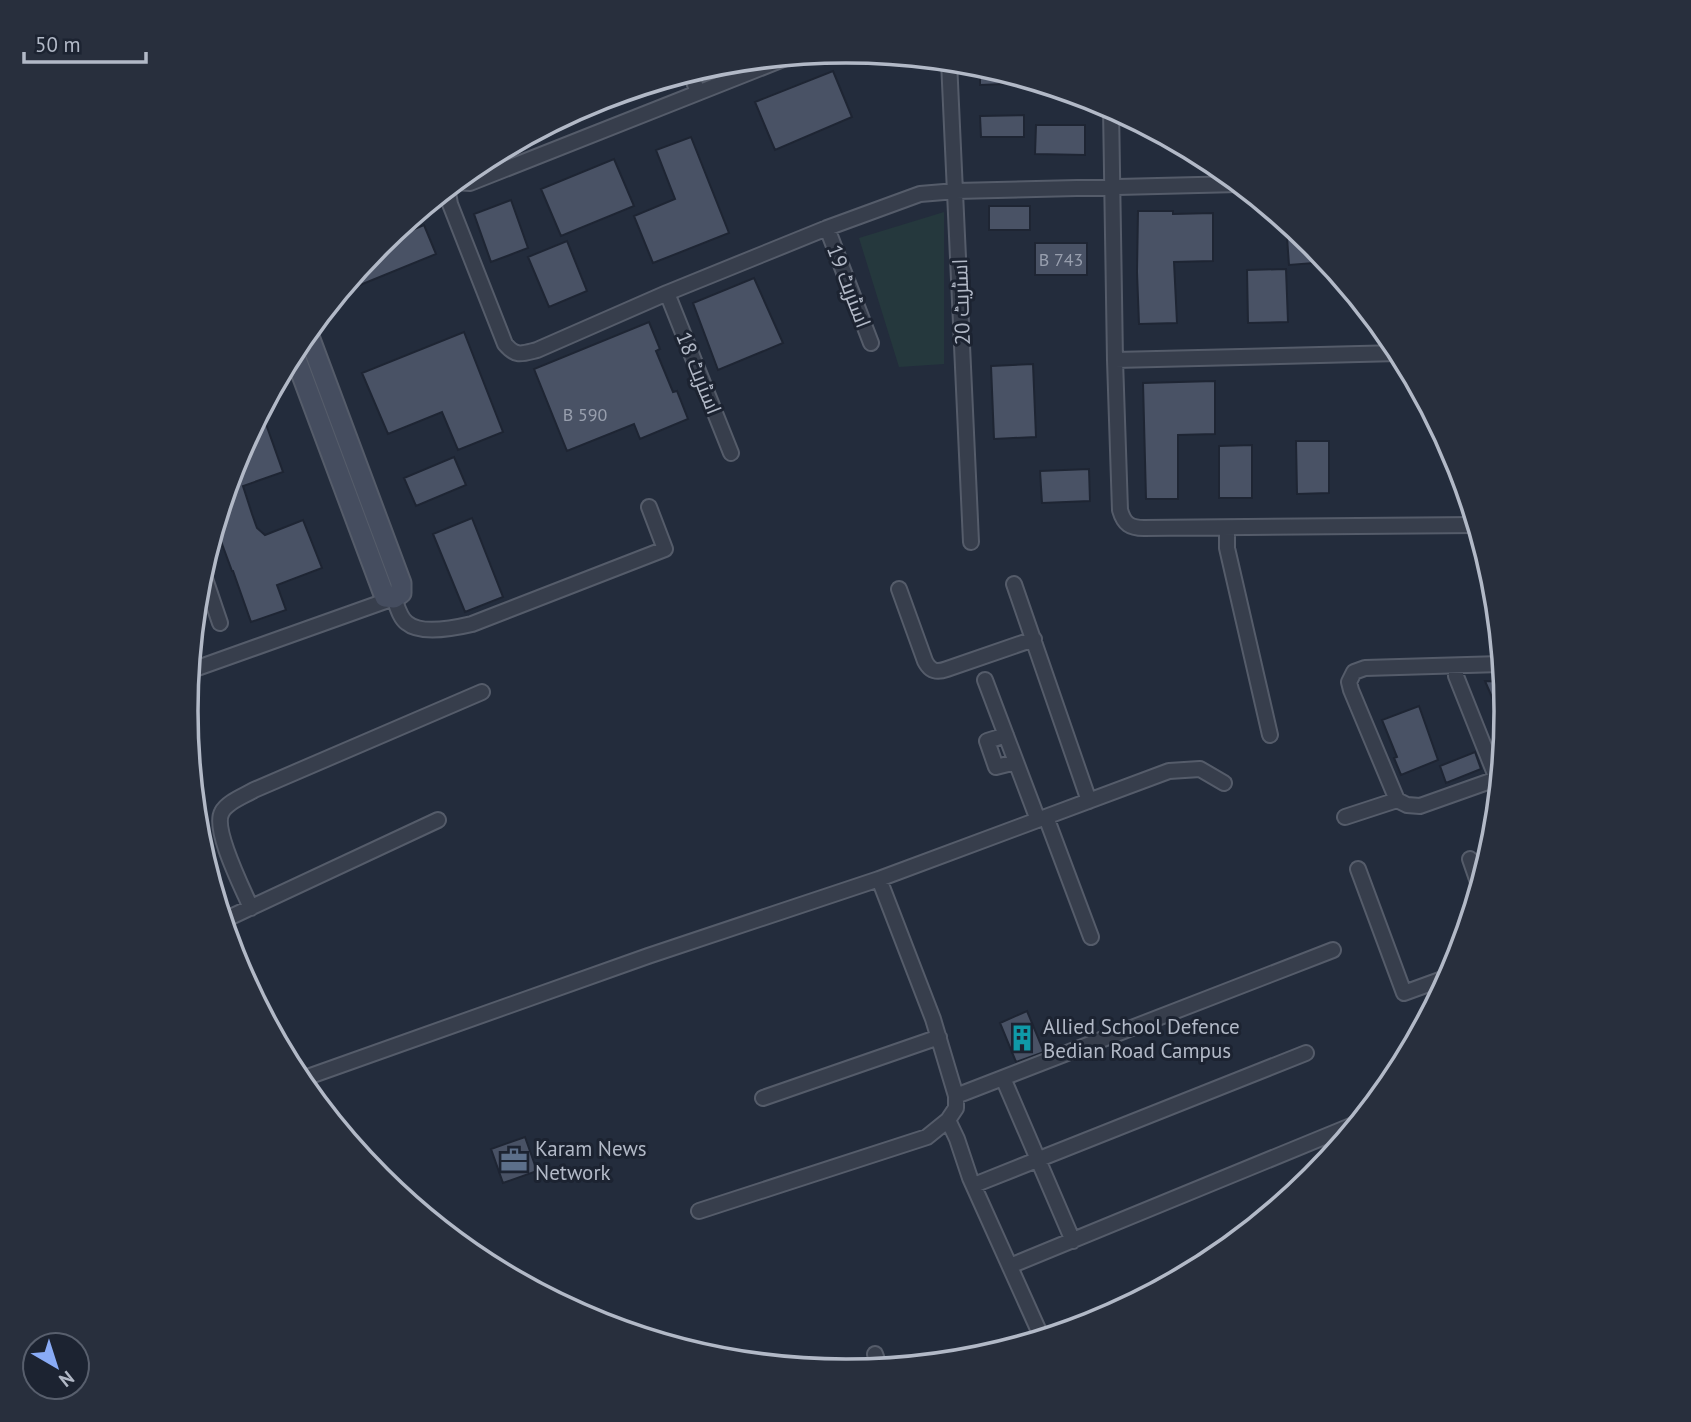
<svg xmlns="http://www.w3.org/2000/svg" width="1691" height="1422" viewBox="0 0 1691 1422" font-family="'PT Sans',Cairo,sans-serif">
  <style>
    .green { fill: #25383d }
    .building { fill: #495265; stroke: #1e2533; stroke-width: 2 }
    .lines { fill: none; stroke-linecap: round; stroke-linejoin: round }
    .street-casing { stroke: #555c6a; stroke-width: 18 }
    .secondary-casing { stroke: #555c6a; stroke-width: 23 }
    .street { stroke: #373e4c; stroke-width: 14 }
    .secondary { stroke: #454d5f; stroke-width: 19 }
    .labels { text-anchor: middle; dominant-baseline: central; stroke-width: 6; stroke-linejoin: round; paint-order: stroke }
    .number-label { font-size: 18px; fill: #989fae }
    .street-label { font-size: 21px; fill: #b2b9c7; stroke: #1c2331 }
    .poi-label { font-size: 21px; fill: #b2b9c7; stroke: #1c2331; text-anchor: start }
    .rim { fill: none; stroke: #b2b9c7; stroke-width: 3.5 }
  </style>
  <rect width="100%" height="100%" fill="#232c3c"/>
  <path class="green" d="M675,76L676,80L522,139L593,101Z
    M944,212V364L899,367L859,238Z"/>
  <path class="building" d="M980,65L1032,81L1031,83L980,85Z
    M833,71L852,117L775,150L755,102Z
    M1024,115V137H981L980,116Z
    M1036,125H1085V155L1035,154Z
    M691,137L729,233L653,263L634,216L675,199L656,150Z
    M614,159L634,206L561,236L541,189Z
    M511,200L528,248L491,262L474,214Z
    M989,206H1030V230H989Z
    M1138,211H1173V214L1213,213V261L1174,262L1177,323L1139,324L1137,272Z
    M1286,223L1313,244L1327,262L1289,265Z
    M424,225L436,254L338,294L380,243Z
    M567,241L587,291L549,307L528,257Z
    M1035,243H1087V275H1035Z
    M1286,269L1288,322L1248,323L1247,270Z
    M754,278L783,343L718,370L693,303Z
    M649,322L660,349L656,351L673,392L677,391L688,419L640,439L634,424L567,451L534,369Z
    M464,332L503,432L458,450L442,412L388,434L362,373Z
    M1033,364L1036,437L994,439L991,366Z
    M1215,381V434L1178,435V499H1146L1143,383Z
    M261,410L283,472L243,486L252,514L257,528L265,535L303,520L322,568L277,585L286,610L251,622L233,571H232L215,525L236,458Z
    M1296,441H1329V493L1297,494Z
    M1252,445V498H1219V446Z
    M454,457L466,485L416,506L404,478Z
    M1089,469L1090,501L1042,503L1040,471Z
    M472,518L503,597L465,612L433,534Z
    M1485,681L1503,682L1506,711L1504,725Z
    M1419,706L1438,760L1401,775L1394,758L1397,757L1382,720Z
    M1475,752L1481,769L1446,783L1440,766Z
    M1027,1011L1044,1052L1016,1062L1000,1023Z
    M525,1137L537,1171L503,1183L491,1149Z"/>
  <g class="lines">
    <g class="street-casing">
      <path id="street" d="M949,61L971,542
        M690,72L698,92
        M1111,108L1115,360L1120,510C1124,524 1130,528 1144,528L1476,525
        M455,182L470,183L791,56
        M447,188L450,204L505,344C516,357 521,354 537,350L667,293L827,228L920,194L956,191L1239,184
        M827,228L871,343
        M667,293L731,453
        M1115,360L1399,353
        M1227,528V548L1270,735
        M202,570L220,623
        M1014,584L1089,801
        M899,589L925,661C930,671 936,673 947,669L1034,639
        M1456,666V676L1497,779
        M189,671L394,598C397,606 400,618 407,623C421,635 455,628 472,624L665,549L649,507
        M985,680L1038,820
        M1006,735L987,741L996,767L1016,762
        M1499,778L1420,806L1407,805L1397,800L1351,690L1349,682L1354,672L1365,668L1501,664
        M1046,817L1091,937
        M1345,817L1397,800
        M1470,859L1479,885
        M1358,869L1404,993L1448,977
        M879,879L933,1019L956,1096V1108L948,1120L957,1139L970,1178L1042,1338
        M251,908C243,889 212,829 222,812C227,802 244,796 254,790L482,692
        M222,921L438,820
        M1003,1078L1073,1241
        M299,1080L648,956L879,879L1169,771L1200,769L1224,783
        M956,1096L1333,950
        M763,1098L939,1037
        M974,1185L1306,1053
        M699,1211L927,1137L948,1120
        M1010,1266L1358,1123
        M875,1354L880,1368"/>
    </g>
    <g class="secondary-casing">
      <path id="secondary" d="M293,351L383,592L385,597L394,598L401,593V583L307,331"/>
    </g>
    <use href="#street" class="street"/>
    <use href="#secondary" class="secondary"/>
  </g>
  <defs>
    <g id="building-bare" transform="scale(2.1)"><path d="M-4-6H4V6H1V3H-1V6H-4ZM-2.5-4.3h1.7v1.8h-1.7ZM.8-4.3h1.7v1.8H.8ZM-2.5-1h1.7V.8h-1.7ZM.8-1h1.7V.8H.8Z" fill="#0f9aa8" stroke="#1c2331" stroke-width="2.5" paint-order="stroke"/></g>
    <g id="office-bare" transform="scale(2.1)"><path d="M-6-3h4V-5.5h4V-3h4V5H-6ZM-1-4.5V-3h2v-1.5ZM-6 0V1H6V0Z" fill="#5c6f8a" stroke="#1c2331" stroke-width="2.5" paint-order="stroke"/></g>
  </defs>
  <g fill-rule="evenodd">
    <use href="#building-bare" x="1022" y="1038"/>
    <use href="#office-bare" x="514" y="1160"/>
  </g>
  <g class="labels">
    <g class="number-label">
      <text x="1061" y="259">B 743</text>
      <text x="585" y="414">B 590</text>
    </g>
    <g class="street-label">
      <text transform="translate(849 286) rotate(69)">اسٹریٹ 19</text>
      <text transform="translate(961 302) rotate(-92)">اسٹریٹ 20</text>
      <text transform="translate(699 373) rotate(68)">اسٹریٹ 18</text>
    </g>
    <g class="poi-label">
      <text x="1043" y="1026">Allied School Defence<tspan x="1043" dy="24">Bedian Road Campus</tspan></text>
      <text x="535" y="1148">Karam News<tspan x="535" dy="24">Network</tspan></text>
    </g>
  </g>
  <path d="M0 0H1691V1422H0ZM198 711a648 648 0 1 1 1296 0a648 648 0 1 1-1296 0Z" fill="#282f3d" fill-rule="evenodd"/>
  <path class="rim" d="M198 711a648 648 0 1 1 1296 0a648 648 0 1 1-1296 0Z"/>
  <g transform="translate(56 1366) rotate(141)"><circle r="33" fill="#1c2331" stroke="#585f6d" stroke-width="2"/>
  <path d="M0-5L12 26L0 18L-12 26Z" fill="#89abf6"/>
  <text y="-10" font-size="19" font-weight="bold" text-anchor="middle" fill="#b2b9c7">N</text>
  </g>
  <path d="M24 52v10h122v-10" fill="none" stroke="#b2b9c7" stroke-width="3.5"/>
  <text x="35" y="52" font-size="21" fill="#b2b9c7" stroke="#1c2331" stroke-width="5" paint-order="stroke">50 m</text>
</svg>
